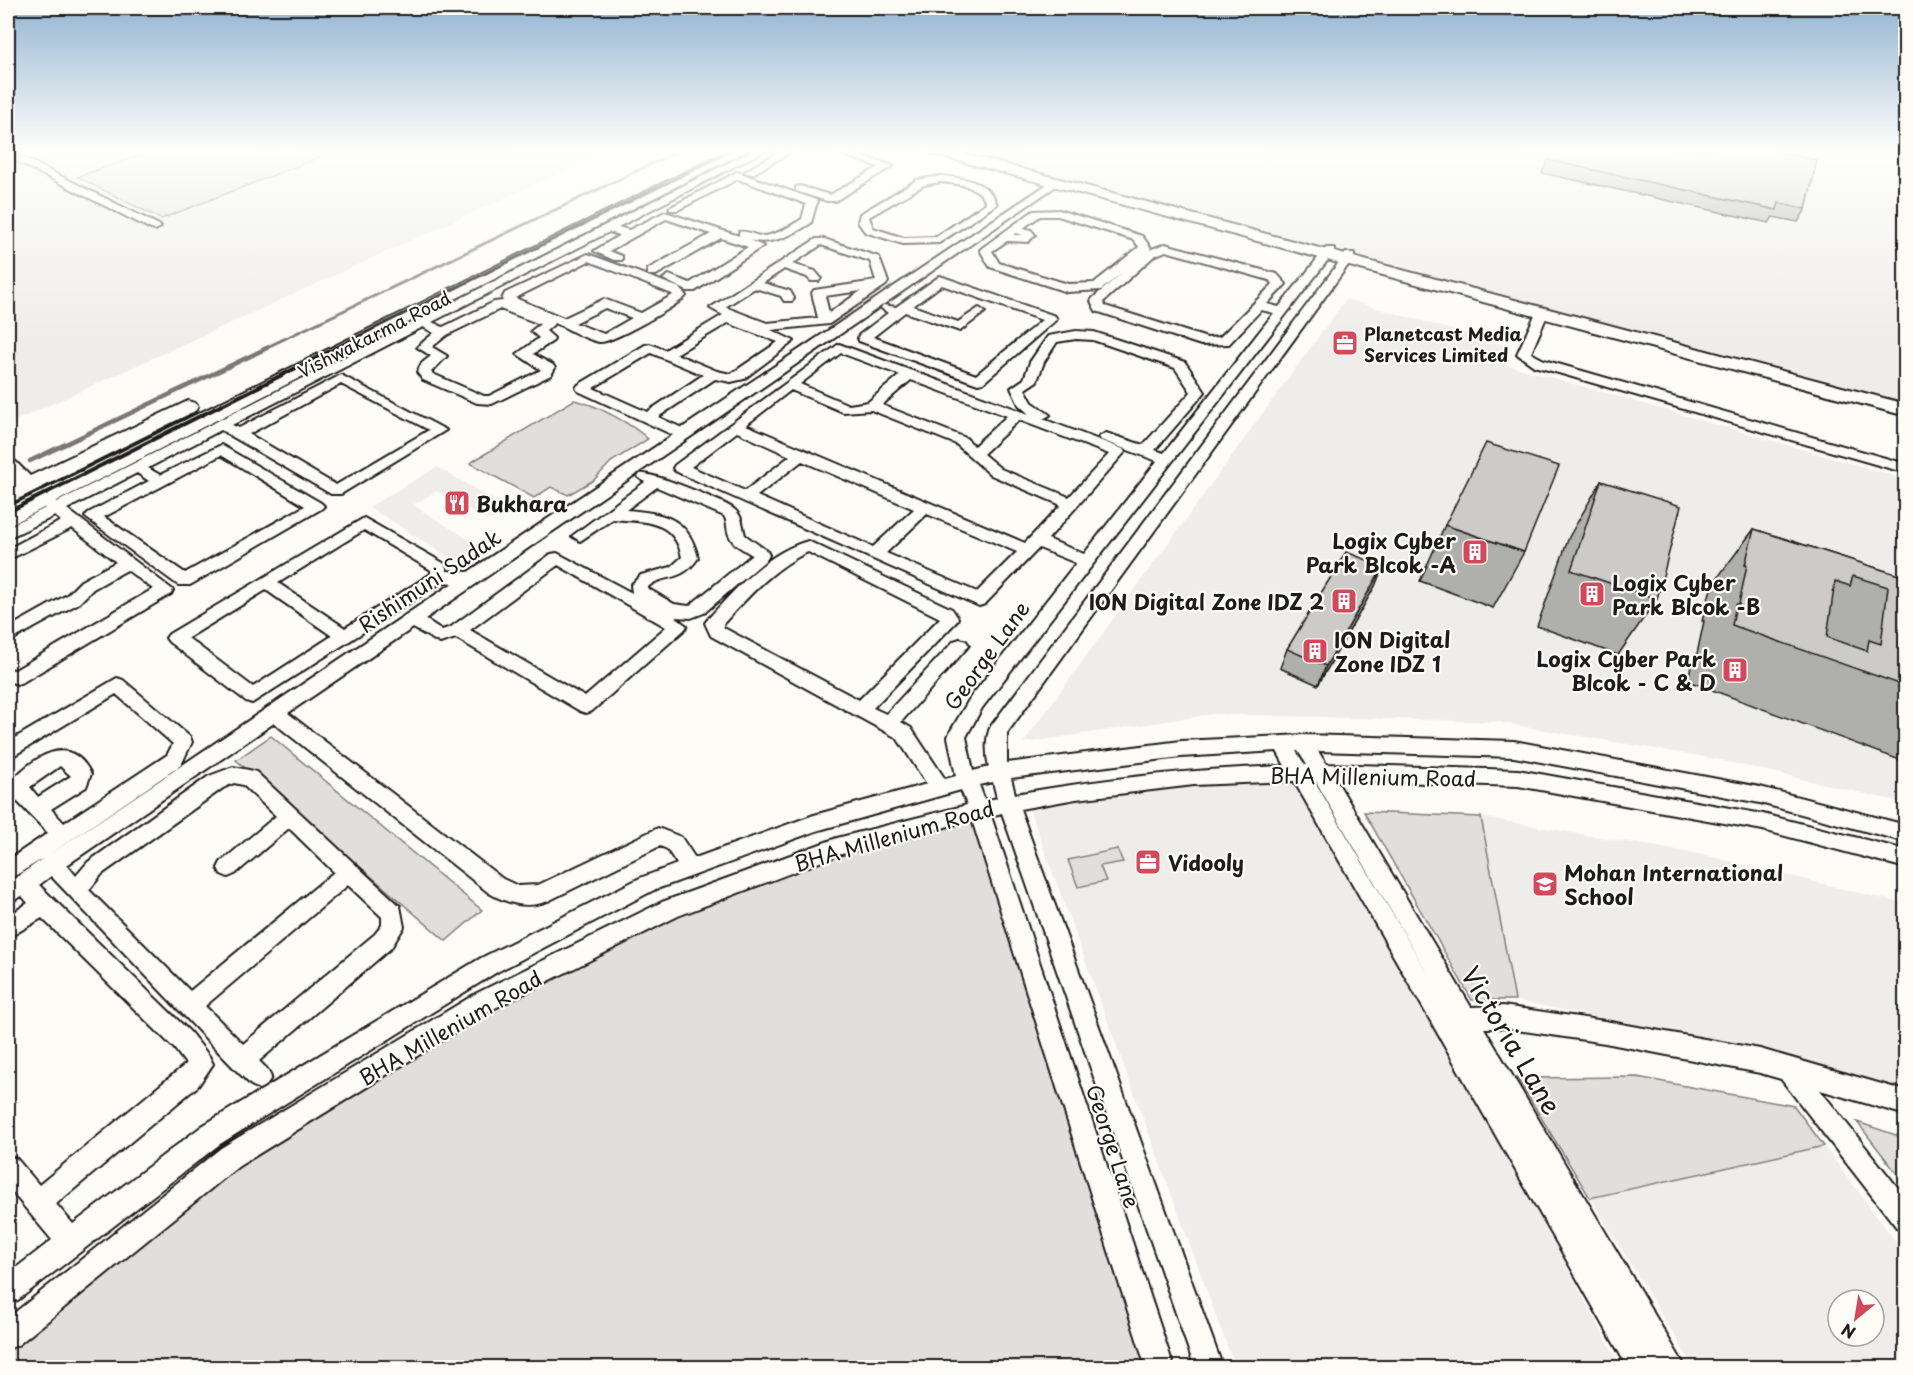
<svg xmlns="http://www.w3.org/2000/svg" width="1913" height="1375" viewBox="0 0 1913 1375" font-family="'Playpen Sans',sans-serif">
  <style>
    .built { fill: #eeede9; fill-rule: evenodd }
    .green { fill: #e0dfdb; stroke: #7e7e7c; stroke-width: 1.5 }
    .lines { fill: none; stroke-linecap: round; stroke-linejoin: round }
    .stream-far1 { stroke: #797876; stroke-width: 3 }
    .stream { stroke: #797876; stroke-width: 4.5 }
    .street-casing { stroke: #1c1c1c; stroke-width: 4 }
    .secondary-casing { stroke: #1c1c1c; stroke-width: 4 }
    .street { fill: #fdfcf7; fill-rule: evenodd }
    .secondary { fill: #fdfcf7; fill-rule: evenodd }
    .rail-far1 { stroke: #1c1c1c; stroke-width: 3 }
    .rail { stroke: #1c1c1c; stroke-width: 4 }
    .wall { fill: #afafac; stroke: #1c1c1c; stroke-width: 1.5 }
    .shaded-wall { fill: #8f8e8c; stroke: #1c1c1c; stroke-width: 1.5 }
    .building { fill: #cccbc8; stroke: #1c1c1c; stroke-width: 1.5; fill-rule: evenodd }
    .labels { text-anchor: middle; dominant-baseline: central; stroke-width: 4.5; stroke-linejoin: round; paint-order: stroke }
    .far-poi-label { font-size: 18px; font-weight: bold; fill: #1c1c1c; stroke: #fdfcf7; text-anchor: start }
    .far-street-label { font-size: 18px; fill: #1c1c1c; stroke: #fdfcf7 }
    .poi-label { font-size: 21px; font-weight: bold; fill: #1c1c1c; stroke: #fdfcf7; text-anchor: start }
    .street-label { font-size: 21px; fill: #1c1c1c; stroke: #fdfcf7 }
    .near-street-label { font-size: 26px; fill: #1c1c1c; stroke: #fdfcf7 }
  </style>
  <rect width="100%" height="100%" fill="#fdfcf7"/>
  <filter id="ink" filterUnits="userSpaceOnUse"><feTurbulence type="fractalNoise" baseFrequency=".0167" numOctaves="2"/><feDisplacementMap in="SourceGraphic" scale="12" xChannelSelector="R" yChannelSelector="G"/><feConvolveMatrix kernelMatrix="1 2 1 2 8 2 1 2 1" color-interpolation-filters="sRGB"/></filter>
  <g filter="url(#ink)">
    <path class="built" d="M8,150H610L8,424Z
      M960,150H1905V404Z
      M1346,299L1504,345L1498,362L1905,479V803L1716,759L1497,722L1213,714L1023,743Z
      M437,467L509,509L489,521L437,491L413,505L485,550L461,565L369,507Z
      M1287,773L1307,787L1621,1367H1235L1026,800Z
      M1481,817L1704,855L1905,904V1092L1793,1058L1515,1000Z
      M1824,1146L1905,1254V1367H1694L1590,1198ZM1838,1300H1874V1336H1838Z"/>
    <path class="green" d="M155,150H338L161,219L77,177Z
      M574,400C595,404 632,424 648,439L611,462L594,480L568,495L551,487L534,498L470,463Z
      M271,736L482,910L446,941L236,760Z
      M979,810L1160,1368H8V1335L262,1138L640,925L812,856Z
      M1364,812L1481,817L1515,1000H1472Z
      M1117,849L1123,862L1100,866L1106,881L1078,887L1068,860Z
      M1637,1077L1794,1106L1824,1146L1590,1198L1517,1078Z
      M1857,1122L1905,1138V1184Z"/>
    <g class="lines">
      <path class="stream-far1" d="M263,349L681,150"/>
      <path class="stream" d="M30,461L267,348"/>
      <g class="street-casing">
        <path id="street" d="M8,150L159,225L161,227L155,230L151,229L8,157Z
          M754,150H766L618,227L629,230L665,212L739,236V232C748,230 754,236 762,236C775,236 791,226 802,219L806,204L738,179L678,210H670L669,208L737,172L816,200L817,202L811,223C793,235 770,246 749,240L763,246L695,291H687L663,279L669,275L690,283L748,247L721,238L656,275H648V269L711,234L666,219L609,251L622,256V260H614L594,251L620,235L609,232L432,322L443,327L494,302L503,301L502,299L505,293L588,254L680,288L686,296C677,306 611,344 599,342C584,339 569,329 555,323L546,331L554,338L553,341L533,354L553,365L555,368L551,375L492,404L477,403L423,380L417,372L422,363L431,356L417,347L434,333L423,327L232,425L239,428L341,375L446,430L341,494H331L221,430L148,468L160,475L221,445L321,503L324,506L321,509L190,585H178L85,517L88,513L149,481L137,473L67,509L173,590L171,594L23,682L17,684L8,681V669L15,670L153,589L127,570L93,589L79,603L8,642V628L67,595L81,581L116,562L72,528L8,560V549L61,521L55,516L8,538V527L45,508L40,503L43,500L48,498L57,502ZM589,261L672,294L673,295L641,313L604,299L564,318L515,298ZM605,308L632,318L604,334L575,323ZM500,309L540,324L531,331L539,338L517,354L541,370L489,396H484L433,374L431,372L447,356L432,347L447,335ZM341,384L429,430L336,485L249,434ZM221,455L305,506L185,573L104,517Z
          M782,150H794L753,174L744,172Z
          M830,150H845L893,166L835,201H827L796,191V187L800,186L830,195L879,167Z
          M941,176C964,178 988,181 997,204L939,243L903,244L865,232L858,222L860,214L917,180ZM941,182C958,184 979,185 986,203L936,237L904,238L873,228L869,217L924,185Z
          M1055,179L1060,182L1059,184L425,619L442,630L451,627L551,554L557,553L632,593L631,585L641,575L671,567L682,557C674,519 645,522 613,519L580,541L572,536L645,482L638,477L640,474C649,471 727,502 735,510C743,517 742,525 745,535L767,551L769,555L767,559L704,613L691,618L675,617L687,626L684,630L592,711L586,713L580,711L456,638L440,643L413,628L288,713L503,879L518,886L538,885L658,828L681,837L695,858L814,815L927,784L897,738L711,636L705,623L708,619C735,589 768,552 808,541L952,609L958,618L956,622L873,708L886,714L954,641L960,639L966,641L969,645L966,649L901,722L911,728L945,779L956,776L948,737L950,732L970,698L1076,563L1039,548L985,604L979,606L675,471L673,468L675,465L839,344L1029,414L1019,405L1011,388L1024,379L1030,362L1048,336L1076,331L1094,332L1185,362L1205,392L1155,450L1164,453L1274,313L1261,310L1229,344L1201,345L1096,311L1091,301L1093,298L1123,272L1101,290L1067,292L990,267L980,250L982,248L1033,211L1059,210L1142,236L1151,248L1149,250L1165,244L1277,274L1286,284L1267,304L1279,307L1326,248H1334V252L982,708L966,737L973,771L989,767C986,755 985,737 991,726L1346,253H1354V257L1007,733V763L1181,741L1303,735L1514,741L1760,787L1906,825V842L1760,803L1514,757L1318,751L1326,764L1518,770L1763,814L1906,850V868L1763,830L1518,786L1336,780L1471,1007L1503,1006L1605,1021L1760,1049L1906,1091V1115L1820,1090L1906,1198V1232L1897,1228L1781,1079L1760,1073L1605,1043L1503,1028H1484L1686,1368H1628L1294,781L1194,785L1076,799L1020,809L1223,1368H1195L1002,813L991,816L1174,1368H1146L972,820L838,855L678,916L493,1009L239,1166L18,1345L8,1349V1318L221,1148L477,993L662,902L837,838L967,805L961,790L816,831L654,890L497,972L220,1144L18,1300L8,1303V1274L52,1240L8,1187V1156L17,1159L39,1185L186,1064L174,1048L42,918L8,938V916L28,903L22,896L8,903V883L44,858L8,880V860L48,833L14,798L10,785L13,779C37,755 70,733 91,774L86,787L51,809L64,823L167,755L173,744L116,694L8,759V742L117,678L123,680L190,737L192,742L181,765L47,856L453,583L442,582L252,703L246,701L169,642L166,638L169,634L364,518L445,564L447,571L468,572L673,435L578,391L576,388L578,385L645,345L650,344L665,350L723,315L710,308L816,239H824L879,257L888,282L886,285L829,324L771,330L794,341L744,379L731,382L715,379L658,417L682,428ZM1040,216H1058L1134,240L1139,247L1094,283L1068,284L999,263L992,251L1007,241L1028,242L1035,235L1031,230L1023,228ZM1016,233L1023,235H1013ZM821,245L870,261L876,281L814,290L812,293L818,318L767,323L725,307L755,288L781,296L784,301H792L794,298L790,291L763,283L784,269L807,277L811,281H819L821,278L815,271L792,264ZM1166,251L1269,280L1273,284L1220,337L1207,338L1105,306L1103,302L1154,256ZM861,291L829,313L825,296ZM728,323L778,342L731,374L717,371L676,354ZM1076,339L1093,340L1175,368L1191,392L1143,445L1106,433L1099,437L1101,440L1157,461L1084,554L1048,539L1125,452L1123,449L1043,419L1050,415L1032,402L1025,389L1037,381L1044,362L1057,342ZM651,353L703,375L647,412L593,388ZM841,353L900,375L868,402L849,405L800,384ZM911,380L1007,416L974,446L966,438L882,405ZM791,390L843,412L871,410L956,444L991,475L1061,505L1025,543L746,425ZM1019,420L1109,454L1069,497L1001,469L983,454ZM737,432L790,456L745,491L691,467ZM802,461L914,509L873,547L757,496ZM657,487L724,516C728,522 726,528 729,535C733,545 743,549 752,555L689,606L674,604L647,588C661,573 681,584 698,558C689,517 663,513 626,510ZM927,514L1017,552L977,592L886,553ZM364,530L431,570V574L345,628L278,583ZM808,552L940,618L859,700L724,628L723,624C747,598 774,567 808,552ZM558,565L666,627L585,697L470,630ZM266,590L332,636L253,687L188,638ZM274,723L489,893C508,904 527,909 548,901L660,846L667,849L677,864L640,878L481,958L202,1126L73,1224L56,1204L198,1086L213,1064L209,1056L190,1032L39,885L51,876L234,1068L251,1085L259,1089L267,1085L271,1077L267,1069L259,1061L391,948L404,927L400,906L256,772L249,770L233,767L209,776L88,862L76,876L67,865ZM1277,751L1285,766C1193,769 1106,778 1015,794L1011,778L1181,757ZM1296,751H1298L1307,765H1305ZM60,766L71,776L38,797L30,787ZM1314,780H1315L1430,978ZM993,782L997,798L985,801L979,785ZM234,783L243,785L276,816L221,862L218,868L221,874L228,877L235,874L289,828L334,872L190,991L89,890L102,874L223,788ZM348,885L382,917V925L375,934L243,1044L205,1006Z
          M940,276L1055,316L1057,319L983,383L978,384L859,341L858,338L859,335L888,313L881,308L883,305L896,307ZM942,285L1042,320L976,375L873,337L905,312L960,331L985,312L979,308L958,322L913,306Z
          M1542,309L1548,313L1531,353L1544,360L1906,464V473L1534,366L1517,354L1536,313Z"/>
      </g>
      <g class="secondary-casing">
        <path id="secondary" d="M730,150H748L16,522L8,524V508Z
          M928,150H951L1906,404V416L930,153Z
          M188,401L195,403L198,407L195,411L16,500L8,502V460L15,461L30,476Z"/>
      </g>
      <use href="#street" class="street"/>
      <use href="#secondary" class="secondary"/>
      <path class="rail-far1" d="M333,349L733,150"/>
      <path class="rail" d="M8,512L336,348"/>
    </g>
    <path class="wall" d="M1554,150L1806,209L1798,222L1773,217L1769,223L1542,173L1548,160Z
      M1601,481L1657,599L1618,655L1537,626L1569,537Z
      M1445,525L1524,552L1493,608L1420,581Z
      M1754,529L1905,577V762L1688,681L1692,660L1697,654L1704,621H1702L1712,585Z
      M1383,566L1375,586L1318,685L1280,668L1287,649Z"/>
    <path class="shaded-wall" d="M1383,566L1375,586L1318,685L1326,666Z"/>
    <path class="building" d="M1554,150H1767L1817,160L1806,209L1779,203L1777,210L1548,160Z
      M1486,443L1559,466L1524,552L1445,525Z
      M1601,481L1681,506L1657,599L1571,570Z
      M1754,529L1905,577V686L1732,625L1736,604H1739L1747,565H1745ZM1853,576L1888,587L1881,644L1869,640L1867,651L1827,637L1835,581L1850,586Z
      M1346,552L1383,566L1326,666L1287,649Z"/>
  </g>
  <linearGradient id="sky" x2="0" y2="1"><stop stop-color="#94b5d2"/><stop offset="0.44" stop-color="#fefefb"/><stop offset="1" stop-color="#fefefb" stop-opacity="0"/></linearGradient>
  <rect width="1913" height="342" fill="url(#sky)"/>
  <defs>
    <g id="office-square" transform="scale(1.35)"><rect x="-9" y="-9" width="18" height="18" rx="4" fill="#d1495b" stroke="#fdfcf7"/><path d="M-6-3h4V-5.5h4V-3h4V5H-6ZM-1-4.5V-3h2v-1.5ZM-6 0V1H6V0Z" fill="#fff"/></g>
    <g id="restaurant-square" transform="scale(1.35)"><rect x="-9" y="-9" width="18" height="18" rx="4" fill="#d1495b" stroke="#fdfcf7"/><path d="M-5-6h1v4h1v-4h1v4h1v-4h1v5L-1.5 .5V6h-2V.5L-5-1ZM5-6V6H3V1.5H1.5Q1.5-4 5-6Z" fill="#fff"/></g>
    <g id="building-square" transform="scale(1.35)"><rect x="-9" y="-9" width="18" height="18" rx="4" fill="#d1495b" stroke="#fdfcf7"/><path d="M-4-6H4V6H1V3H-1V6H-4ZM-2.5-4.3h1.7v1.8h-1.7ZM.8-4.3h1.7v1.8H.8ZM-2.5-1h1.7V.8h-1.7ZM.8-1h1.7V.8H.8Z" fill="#fff"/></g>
    <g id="school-square" transform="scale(1.35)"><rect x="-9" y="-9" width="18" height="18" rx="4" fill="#d1495b" stroke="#fdfcf7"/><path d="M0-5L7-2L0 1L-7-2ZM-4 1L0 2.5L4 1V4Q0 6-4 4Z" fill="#fff"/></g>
  </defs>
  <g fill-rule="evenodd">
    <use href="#office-square" x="1345" y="343"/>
    <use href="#restaurant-square" x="457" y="503"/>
    <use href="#building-square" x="1475" y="552"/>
    <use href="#building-square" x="1592" y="594"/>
    <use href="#building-square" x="1344" y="601"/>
    <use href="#building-square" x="1315" y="651"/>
    <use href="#building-square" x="1735" y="670"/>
    <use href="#office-square" x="1148" y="862"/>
    <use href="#school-square" x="1545" y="884"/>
  </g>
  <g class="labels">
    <g class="far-poi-label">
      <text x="1364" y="333">Planetcast Media<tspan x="1364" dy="21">Services Limited</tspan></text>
    </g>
    <g class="far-street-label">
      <text transform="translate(374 334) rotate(-27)">Vishwakarma Road</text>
    </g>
    <g class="poi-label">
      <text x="476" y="503">Bukhara</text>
      <text x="1456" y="540" text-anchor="end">Logix Cyber<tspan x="1456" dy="24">Park Blcok -A</tspan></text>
      <text x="1612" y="582">Logix Cyber<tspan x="1612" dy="24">Park Blcok -B</tspan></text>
      <text x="1324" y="601" text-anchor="end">ION Digital Zone IDZ 2</text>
      <text x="1334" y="639">ION Digital<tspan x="1334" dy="24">Zone IDZ 1</tspan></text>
      <text x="1716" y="658" text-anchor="end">Logix Cyber Park<tspan x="1716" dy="24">Blcok - C &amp; D</tspan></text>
      <text x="1168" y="862">Vidooly</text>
      <text x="1564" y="872">Mohan International<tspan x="1564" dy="24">School</tspan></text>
    </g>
    <g class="street-label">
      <text transform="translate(429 580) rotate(-34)">Rishimuni Sadak</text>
      <text transform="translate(986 655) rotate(-54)">George Lane</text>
      <text transform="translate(1373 776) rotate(1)">BHA Millenium Road</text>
      <text transform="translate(894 835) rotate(-16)">BHA Millenium Road</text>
      <text transform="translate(450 1027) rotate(-30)">BHA Millenium Road</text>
      <text transform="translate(1114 1146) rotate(72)">George Lane</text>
    </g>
    <g class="near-street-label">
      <text transform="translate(1512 1040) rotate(59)">Victoria Lane</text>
    </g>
  </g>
  <rect width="1913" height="1375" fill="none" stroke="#fdfcf7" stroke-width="30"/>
  <rect x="15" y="15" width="1883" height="1345" fill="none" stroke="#1c1c1c" stroke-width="2" filter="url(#ink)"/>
  <g transform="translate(1856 1318) rotate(210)"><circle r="28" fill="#fdfcf7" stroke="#a3a29f" stroke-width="1.5"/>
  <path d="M0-4.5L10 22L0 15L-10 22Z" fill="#d1495b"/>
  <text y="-9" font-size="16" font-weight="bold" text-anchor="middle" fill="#1c1c1c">N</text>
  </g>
</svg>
